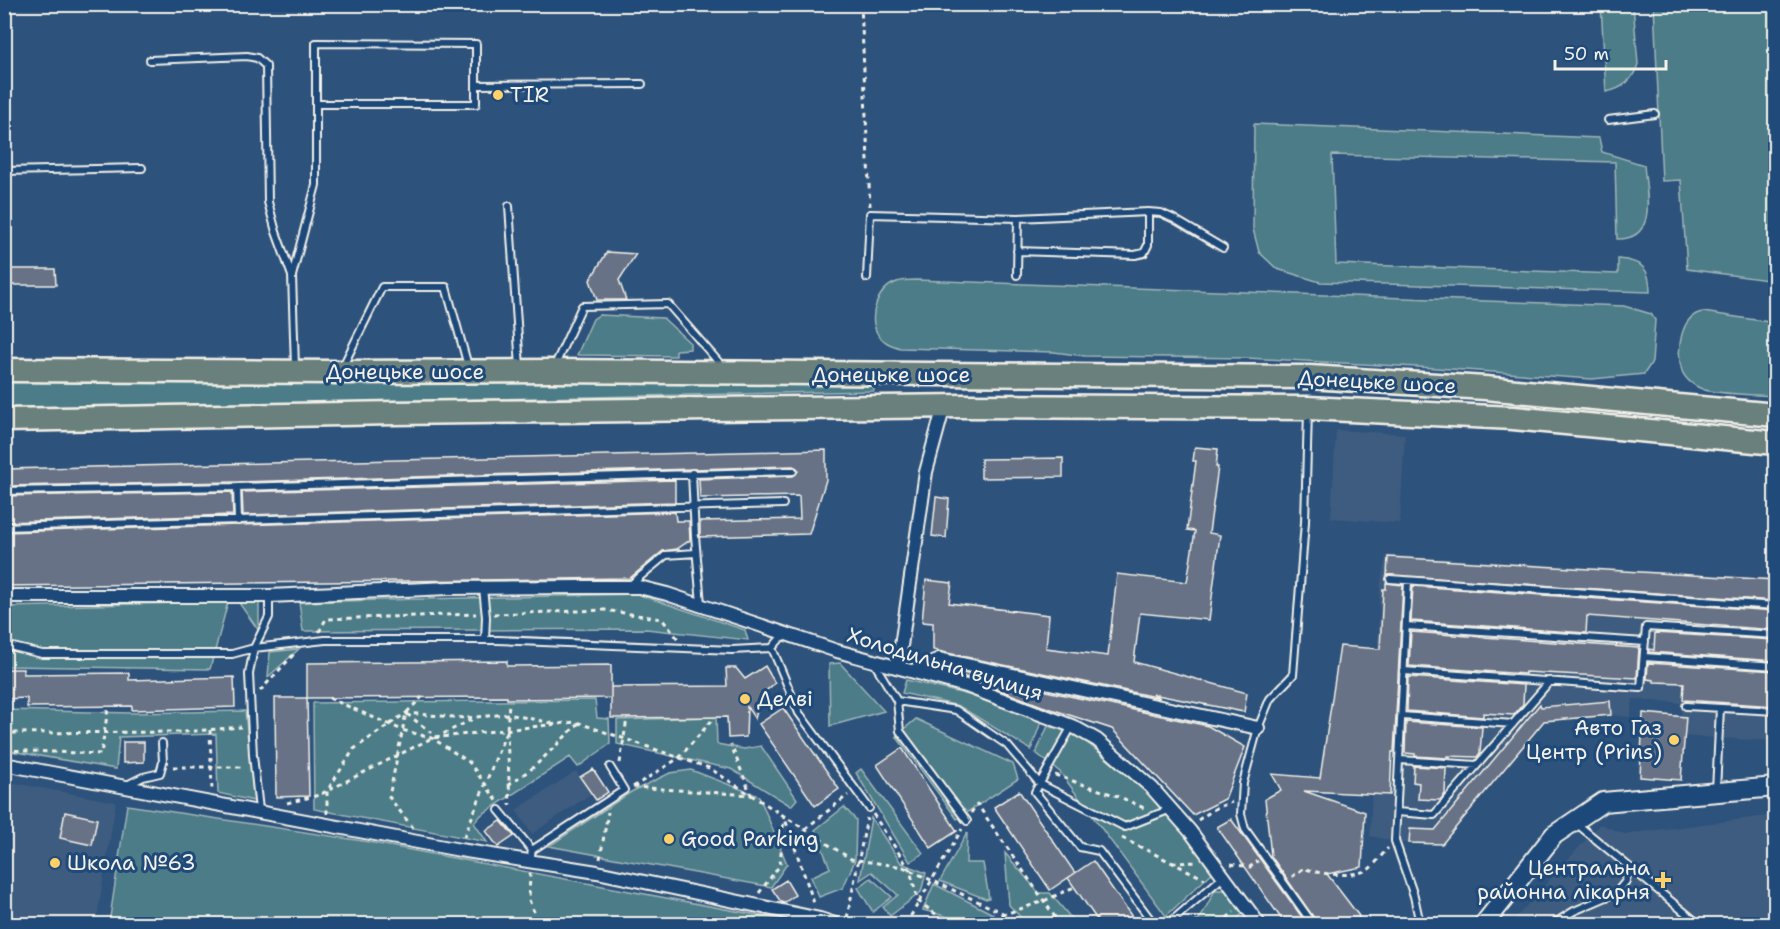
<svg xmlns="http://www.w3.org/2000/svg" width="1780" height="929" viewBox="0 0 1780 929" font-family="'Shantell Sans',sans-serif">
  <style>
    .built { fill: #3e5c7f }
    .green { fill: #4b7c87; stroke: #a0b6b8; stroke-width: 1.5 }
    .building { fill: #677286; stroke: #f4f1e8; stroke-width: 1.5 }
    .lines { fill: none; stroke-linecap: round; stroke-linejoin: round }
    .lane-casing { stroke: #f4f1e8; stroke-width: 10 }
    .street-casing { stroke: #f4f1e8; stroke-width: 16 }
    .secondary-casing { stroke: #f4f1e8; stroke-width: 22 }
    .highway-casing { stroke: #f4f1e8; stroke-width: 27 }
    .path { stroke: #f4f1e8; stroke-width: 3; stroke-dasharray: 4.5 4.5; stroke-linecap: butt }
    .lane { stroke: #1f4a7a; stroke-width: 6 }
    .street { stroke: #1f4a7a; stroke-width: 12 }
    .secondary { stroke: #1f4a7a; stroke-width: 18 }
    .highway { stroke: #6a807d; stroke-width: 22 }
    .poi-dot { fill: #ffd166; stroke: #1f4a7a; stroke-width: 2 }
    .labels { text-anchor: middle; dominant-baseline: central; stroke-width: 6; stroke-linejoin: round; paint-order: stroke }
    .poi-label { font-size: 21px; fill: #f4f1e8; stroke: #1f4a7a; text-anchor: start }
    .street-label { font-size: 21px; fill: #f4f1e8; stroke: #1f4a7a }
  </style>
  <rect width="100%" height="100%" fill="#2d527c"/>
  <filter id="ink" filterUnits="userSpaceOnUse"><feTurbulence type="fractalNoise" baseFrequency=".0167" numOctaves="2"/><feDisplacementMap in="SourceGraphic" scale="12" xChannelSelector="R" yChannelSelector="G"/><feConvolveMatrix kernelMatrix="1 2 1 2 8 2 1 2 1" color-interpolation-filters="sRGB"/></filter>
  <g filter="url(#ink)">
    <path class="built" d="M1336,430L1405,434L1400,523L1331,518Z
      M1386,555L1775,579V741L1680,736L1682,703L1633,699L1630,717L1611,715L1544,721L1442,844L1404,843L1370,836L1380,587Z
      M576,771L591,794L532,834L516,810Z
      M4,781L116,802L96,924H5Z
      M1775,815V924H1510L1600,824L1625,834Z"/>
    <path class="green" d="M1601,5H1633L1638,64C1633,81 1622,89 1606,92Z
      M1654,5H1775V281L1687,269L1681,180L1662,181Z
      M1254,124L1599,138L1602,152L1644,165C1646,192 1659,240 1617,239L1615,162L1332,155L1336,264L1618,274V259C1642,261 1650,268 1650,292L1320,282L1277,269L1259,252L1253,229Z
      M916,280L1624,306L1651,314L1655,320L1652,362L1644,374L1592,379L1436,368L1247,358L1085,356L1054,352L900,348C891,345 882,342 877,333C868,315 878,288 897,282C903,280 910,280 916,280Z
      M1703,312L1775,323V396C1760,395 1712,394 1702,389C1694,386 1685,379 1682,371C1676,352 1680,315 1703,312Z
      M599,315L663,318L690,343V349L676,350V356L577,355L593,319Z
      M4,376L873,384L874,391L5,409Z
      M637,594L745,630L748,640L646,629L303,631L299,602Z
      M228,602L210,669L5,666L4,607Z
      M239,603H259V631Z
      M299,649L268,677L270,652Z
      M840,663L884,711L830,726L829,664Z
      M906,680L969,695L1041,722L1031,750L959,706L902,693Z
      M595,700L597,718L609,719L610,744L578,767L570,757L481,815L474,823L487,842L314,809L313,703Z
      M5,710L132,713L245,711L254,801L218,793L216,734L119,737L116,769L5,750Z
      M716,717L717,744L744,749L761,746L797,799L791,806L731,769L617,744V720Z
      M916,719L1013,764L1018,779L957,819L896,736Z
      M1048,726L1075,733L1160,802L1214,871L1166,916L1060,772L1036,753Z
      M861,769L923,853L910,862L856,773Z
      M691,770L759,796L787,864L771,887L549,846L631,792L670,773Z
      M127,805L363,841L805,924H109Z
      M844,807L856,820L855,860L843,888L819,897L811,877L830,868L815,830Z
      M871,818L901,863L926,873L921,892L890,916L883,907L898,895L872,872L860,880Z
      M967,833L966,863H983L989,898L986,899L940,881Z
      M1005,853L1039,893H1050L1076,924H1027L1009,905Z
      M871,878L892,897L873,912L858,888Z
      M934,884L993,914L981,924H974L923,910Z
      M1215,890H1227L1244,913L1229,924H1193L1201,917Z"/>
    <path class="building" d="M607,252L636,254L619,280L626,300H597L590,280Z
      M4,269H55L56,285H4Z
      M1195,447L1218,449L1216,467H1218L1209,533L1220,535L1209,620L1140,613L1134,662L1247,693L1244,712L1152,694L1160,698L933,650V623L922,622L926,580L952,583L949,603L1049,615L1046,648L1108,656L1117,574L1187,582L1195,531L1187,530L1196,461H1193Z
      M826,450V480L809,534L700,537V521L800,519L799,496L700,498L699,479L793,476L798,471L797,468L793,466L237,482L4,486V469Z
      M1063,458V477L981,478V459Z
      M675,480V502L243,515L242,492Z
      M232,492L233,515L4,522V496Z
      M936,497L949,499L946,538L932,536Z
      M675,512L676,521H689L690,540L677,549L663,551L630,578L4,586V532Z
      M1388,557L1776,580V601L1387,575Z
      M1386,583L1403,585L1394,752H1392L1390,795L1304,791L1365,812L1362,867L1327,874L1359,916L1358,924H1318L1271,856L1265,799L1281,790L1272,774L1320,778L1340,646L1380,649L1383,589H1386Z
      M1413,586L1776,611V630L1587,616L1586,633L1411,621Z
      M1411,632L1639,648L1637,678L1525,672V674L1409,666Z
      M1655,633L1776,640V661L1649,652V649L1654,650Z
      M507,661V666L611,665V698L507,699V697L307,698V663Z
      M1648,663L1776,671V706L1683,700L1684,683L1654,682V680L1647,679Z
      M765,666L775,683L761,695L755,719L747,707L746,737L728,738L727,717L611,718V687L727,686L726,668H736L745,679Z
      M940,668L1208,726L1245,747L1225,799L1193,815L1112,729L1042,706L969,678L938,670Z
      M4,669H23V674L129,673V680L234,677L235,707L132,710V706L27,707V698L4,699Z
      M1408,677L1524,685L1523,704L1514,715L1483,713V717L1407,711Z
      M275,698H307L309,796L276,797Z
      M1610,701L1611,715L1544,721L1442,844L1409,843L1410,829L1435,830L1540,704L1541,707Z
      M783,708L839,789L815,806L759,724Z
      M1643,713L1686,717L1681,780L1640,777Z
      M1406,722L1482,727L1480,753L1477,757L1447,756V758L1415,756V754L1405,753Z
      M123,742H144V762L123,763Z
      M902,748L957,831L931,848L877,765Z
      M1414,766L1446,768L1445,794L1440,800L1418,799L1419,783L1413,782Z
      M593,769L608,792L596,800L580,777Z
      M1019,791L1075,873L1050,890L994,807Z
      M65,812L97,819L92,845L60,838Z
      M1231,819L1273,877L1307,924H1285L1217,827Z
      M501,821L514,836L498,847L486,831Z
      M1093,861L1137,924H1100L1068,878Z
      M786,880L795,895L784,903L781,902L772,889Z"/>
    <g class="lines">
      <g class="lane-casing">
        <path id="lane" d="M150,60L247,56L257,58L266,66L268,202L276,232L292,276
          M476,85L642,84
          M1608,120L1655,114
          M4,171L142,168
          M509,206L520,367
          M1018,218L1148,212L1161,213L1174,219L1223,248
          M1017,251L1135,255L1144,253L1148,245V212
          M867,278L870,214L1018,218L1017,275
          M555,365L582,306L668,304L722,366
          M295,367L292,276L316,185V43L476,44V104H316
          M342,368L382,287H446L468,366
          M1308,411L1305,522L1293,675L1270,699L1258,728L1243,783L1241,814L1245,829L1313,924
          M692,473L695,536L701,604
          M237,487L238,521
          M4,491L237,487L793,471
          M4,527L783,504
          M1390,579L1776,606
          M1408,581L1395,841L1414,896L1420,924
          M630,585L666,555L696,553
          M483,588L486,617L485,640
          M1406,626L1645,642
          M4,647H13L42,654H232L254,648L325,640H498L732,650L772,648L785,633
          M772,648L799,713L869,808
          M1644,657L1776,666
          M873,661L897,701L900,731L967,821
          M1404,671L1641,688L1646,627L1776,635
          M897,701L956,710L1007,745L1040,784L1125,827L1171,809
          M1686,706L1776,711
          M1402,716L1513,724
          M1072,726L1035,792L1080,847L1099,851L1154,924
          M1400,760L1477,765
          M127,785L143,777L160,773L163,762L162,743
          M1716,791L1720,708
          M259,810L253,755L249,674L254,648L269,617V596
          M499,810L532,850
          M1397,812L1434,815L1550,681
          M1577,824L1699,924
          M530,861L532,850L624,790L610,767
          M1168,924L1223,877
          M1553,924L1574,911L1616,893L1626,881L1628,866"/>
      </g>
      <g class="street-casing">
        <path id="street" d="M4,596H269L449,588L584,587H639L667,594L837,651L966,686L1072,726L1097,740L1152,788L1190,831L1259,924
          M898,667L926,472L944,406
          M913,671L939,659L1258,728
          M4,764L460,850L597,872L820,919L835,924"/>
      </g>
      <g class="secondary-casing">
        <path id="secondary" d="M1484,924L1554,835L1603,802L1776,787"/>
      </g>
      <g class="highway-casing">
        <path id="highway" d="M4,370L339,372L552,371L1310,377L1485,388L1776,415
          M4,420L395,413L963,406L1308,408L1513,418L1776,443"/>
      </g>
      <path class="path" d="M861,4L870,206
        M494,614L605,610L662,619L678,639
        M319,632L326,619L476,614
        M260,691L294,654
        M329,698L402,730L432,738L469,762L498,802
        M407,714L437,737L475,718
        M210,730L212,791
        M507,731L510,805
        M4,733L183,732L241,727
        M6,750L101,754L108,709
        M620,763L627,718
        M173,767H244
        M1055,775L1120,797L1144,808
        M508,785L534,767L579,723
        M633,787L679,758L713,719
        M633,787L751,795L731,745
        M287,803L319,795L432,738L576,722L709,768L784,816L815,906
        M971,813L977,804L1055,917L1064,924
        M327,814V791L354,749L406,713L466,718L508,714L552,723
        M873,814L910,870L918,901L949,924
        M1198,820L1216,808L1232,802
        M413,828L389,797L406,713L422,697
        M805,829L848,795
        M464,837L507,730L509,703
        M1122,838L1205,879
        M600,859L608,812
        M1172,863L1198,862
        M1231,864L1250,867L1258,861
        M530,873L529,900L539,924
        M1292,875L1293,876L1304,868C1319,875 1354,878 1369,869C1376,864 1382,854 1388,848
        M759,893L780,865L784,816L851,859L903,867L1005,914
        M847,918L867,818
        M906,924L962,829
        M986,924L999,916L1044,901L1074,887
        M1220,924L1234,912"/>
      <use href="#lane" class="lane"/>
      <use href="#street" class="street"/>
      <use href="#secondary" class="secondary"/>
      <use href="#highway" class="highway"/>
    </g>
  </g>
  <g class="poi-dot">
    <circle cx="498" cy="95" r="6"/>
    <circle cx="745" cy="699" r="6"/>
    <circle cx="1674" cy="740" r="6"/>
    <circle cx="669" cy="839" r="6"/>
    <circle cx="55" cy="863" r="6"/>
    <path d="M1660 871h6v6h6v6h-6v6h-6v-6h-6v-6h6z"/>
  </g>
  <g class="labels">
    <g class="poi-label">
      <text x="510" y="95">TIR</text>
      <text x="757" y="699">Делві</text>
      <text x="1662" y="728" text-anchor="end">Авто Газ<tspan x="1662" dy="24">Центр (Prins)</tspan></text>
      <text x="681" y="839">Good Parking</text>
      <text x="67" y="863">Школа №63</text>
      <text x="1650" y="868" text-anchor="end">Центральна<tspan x="1650" dy="24">районна лікарня</tspan></text>
    </g>
    <g class="street-label">
      <text x="405" y="372">Донецьке шосе</text>
      <text x="891" y="375">Донецьке шосе</text>
      <text transform="translate(1377 382) rotate(3)">Донецьке шосе</text>
      <text transform="translate(945 664) rotate(17)">Холодильна вулиця</text>
    </g>
  </g>
  <rect width="1780" height="929" fill="none" stroke="#1f4a7a" stroke-width="24"/>
  <rect x="12" y="12" width="1756" height="905" fill="none" stroke="#f4f1e8" stroke-width="2" filter="url(#ink)"/>
  <path d="M1555 60v9h111v-9" fill="none" stroke="#f4f1e8" stroke-width="3"/>
  <text x="1564" y="60" font-size="18" fill="#f4f1e8" stroke="#1f4a7a" stroke-width="4.5" paint-order="stroke">50 m</text>
</svg>
